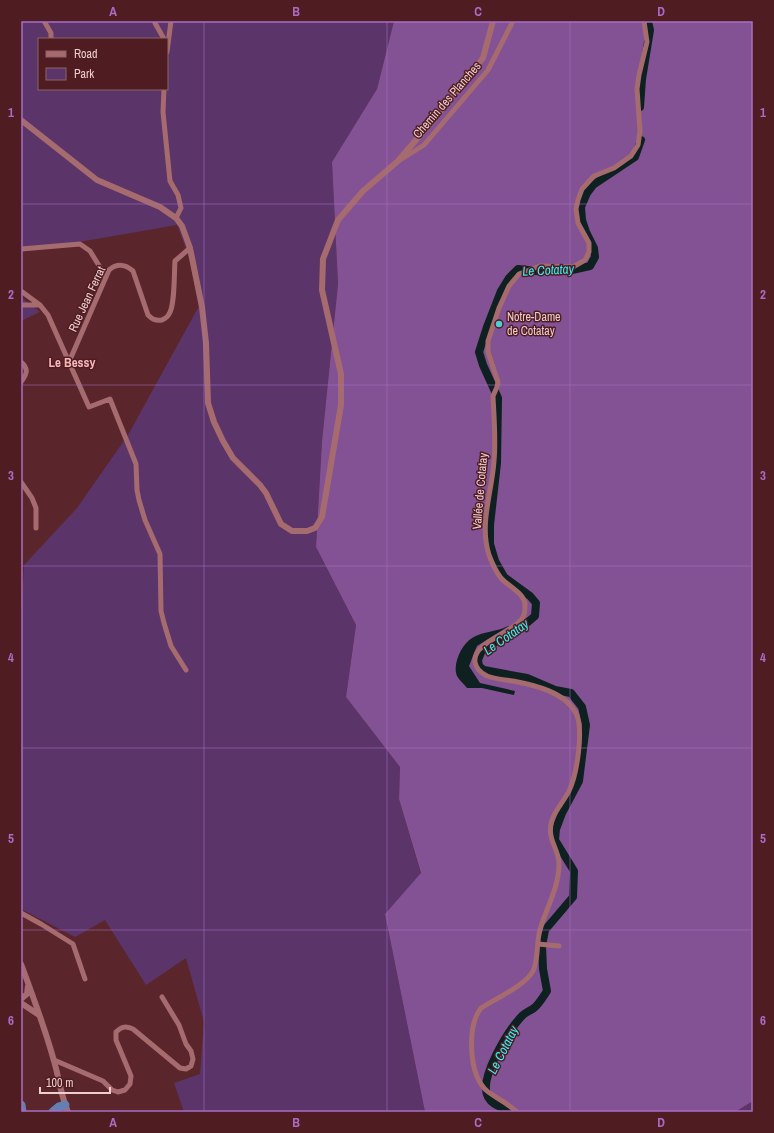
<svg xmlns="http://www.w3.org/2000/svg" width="774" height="1133" viewBox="0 0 774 1133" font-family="'Archivo Narrow',sans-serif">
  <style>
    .green { fill: #5b3469; fill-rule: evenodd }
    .forest { fill: #835294 }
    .water { fill: #0f2020 }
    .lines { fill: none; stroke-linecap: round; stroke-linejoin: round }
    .river { stroke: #0f2020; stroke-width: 8 }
    .minor { stroke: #a66b6e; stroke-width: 5 }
    .tertiary { stroke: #a66b6e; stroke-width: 6 }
    .trunk { stroke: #667fb2; stroke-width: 9 }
    .grid { fill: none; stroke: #a96dc5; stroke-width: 1; stroke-opacity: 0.55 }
    .poi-dot { fill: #52cdcf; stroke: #4e1c21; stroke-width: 1.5 }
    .labels { text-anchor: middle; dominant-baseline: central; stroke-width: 3; stroke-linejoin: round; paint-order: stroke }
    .street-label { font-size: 12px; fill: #efcece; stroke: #4e1c21 }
    .poi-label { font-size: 12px; fill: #efcece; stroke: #4e1c21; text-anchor: start }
    .water-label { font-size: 13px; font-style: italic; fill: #2ef5f8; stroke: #4e1c21 }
    .neighbourhood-label { font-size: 13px; font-weight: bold; fill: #f8b7b9; stroke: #4e1c21 }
    .neatline { fill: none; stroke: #a96dc5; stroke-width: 1.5 }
    .grid-label { font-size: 13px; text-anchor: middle; font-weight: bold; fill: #a96dc5 }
  </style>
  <rect width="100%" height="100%" fill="#5a262b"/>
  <path class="green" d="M21,21H394L377,89L332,162L338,284L322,441L316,547L356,625L346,697L400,767L399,799L421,874L385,914L425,1112H184L174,1083L200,1074L204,1022L186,958L146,985L105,920L75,937L21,909V628L24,565L77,508L128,435L199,306L188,254L177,225L21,252ZM39,39H167V89H39Z
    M21,297L40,312L21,321Z
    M753,1101V1112H735Z"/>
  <path class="forest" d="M394,21H753V1101L735,1112H425L385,914L421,873L399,799L400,767L346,697L356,625L316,547L322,441L338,284L332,162L377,89Z"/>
  <path class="water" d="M508,626H509L477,646L469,666L480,683L515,691L514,695L482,688H467C464,684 459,680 457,676C452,664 462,644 472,638C483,631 497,632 508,626Z"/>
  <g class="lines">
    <path class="river" d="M640,107L642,79L650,30L648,21
      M511,1112C503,1107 493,1106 488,1097C478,1079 508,1031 521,1017C524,1013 530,1011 534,1008C539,1004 543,997 547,991L543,969L542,946L545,930L573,897L574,871L555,840L556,829L562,813L579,781L586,725L582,707L571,693L555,690L527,678L484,670L479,666L478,660L482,650L528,622L535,616L536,603L530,596L504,577L495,561L490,544V525L497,463L498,398L483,365L479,352L487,327L501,291L509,278L518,269L536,271L572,270L590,266L595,257L594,248L586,232L582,220L581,207L587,193L593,185L635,157L641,140"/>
    <path class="minor" d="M44,21L51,33V39
      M155,23L164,39
      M167,52L171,21
      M164,89L163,112L170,181L178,195L181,208L176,218
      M400,160L424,145L488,70L513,21
      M21,249L80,244L90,251L106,277
      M21,291L40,305L48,315L89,407L110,399L136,464L137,490L139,500L145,520L160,554L161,611L164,623L171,646L186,670
      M21,305H40
      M21,362C29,369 27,374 21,382
      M69,362L109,270C117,263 125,264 133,271L148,315C152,319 155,321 162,320C164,319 168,317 169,314C175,306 174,273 175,261L190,248
      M21,482L32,498L36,508V528
      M21,913L41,924L73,944L85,979
      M538,944L559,946
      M54,1060L103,1081L112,1090L118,1092L125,1090L130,1084L131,1076L116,1040V1032C122,1026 126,1026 133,1029L180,1068L186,1069L191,1066L193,1059L191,1051L186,1044L179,1025L162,997
      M517,1112C511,1107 506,1103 499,1099C495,1096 488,1093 484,1088C469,1071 467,1026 481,1008C495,999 526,985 533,971C539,958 536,943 540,930C546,908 559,888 559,864C559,848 546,840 552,820C556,809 564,801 569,791C577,774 584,730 576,713C565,692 534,685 513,681C505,680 495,679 487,676C481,673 476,669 475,662C472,642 515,633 523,617C525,614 525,609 525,606C526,594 509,587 501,578C496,572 492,563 489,555C479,524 492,492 494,461C496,440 494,418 493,396L497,387L498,382L488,352V341L499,308L509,286L519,274L540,266L573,267L585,260L589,252V243L578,223L576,209L578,200L582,189L594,176L614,168L631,156L638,145L640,131L637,89L639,75L647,42L644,21"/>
    <path class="tertiary" d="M21,120L97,180L160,207L176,218L182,226L190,248L202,307L206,343L208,403L214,422L223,441L233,458L260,485L266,493L281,524L292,531H307L315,528L322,517L341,405V374L322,290L323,259L338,220L363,191L398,161L439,113L483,58L493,21
      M21,964C33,996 45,1028 54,1061C59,1078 61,1096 68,1112
      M21,999L27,994L28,986
      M21,1003L39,1015"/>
    <path class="trunk" d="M21,1105L22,1112
      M53,1112L59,1107L65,1105"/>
  </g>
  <path class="grid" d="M204,21V1112M387,21V1112M570,21V1112M21,204H753M21,385H753M21,566H753M21,748H753M21,930H753"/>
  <circle class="poi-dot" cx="499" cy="324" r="4"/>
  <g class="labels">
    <g class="street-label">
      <text transform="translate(447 100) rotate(-49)">Chemin des Planches</text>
      <text transform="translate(87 299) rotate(-65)">Rue Jean Ferrat</text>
      <text transform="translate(480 491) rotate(-85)">Vallée de Cotatay</text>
    </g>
    <g class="poi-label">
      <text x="507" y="317">Notre-Dame<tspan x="507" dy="14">de Cotatay</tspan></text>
    </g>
    <g class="water-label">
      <text transform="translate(548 270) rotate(-3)">Le Cotatay</text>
      <text transform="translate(506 637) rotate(-35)">Le Cotatay</text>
      <text transform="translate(503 1050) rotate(-63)">Le Cotatay</text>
    </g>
    <g class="neighbourhood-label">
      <text x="72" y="362">Le Bessy</text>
    </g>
  </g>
  <rect width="774" height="1133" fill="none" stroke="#4e1c21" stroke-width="44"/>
  <rect x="38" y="38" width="130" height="52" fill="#4e1c21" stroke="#8e6366"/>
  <rect x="46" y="51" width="20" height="6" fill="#a66b6e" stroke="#8e6366"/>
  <text x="74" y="58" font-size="12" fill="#efcece">Road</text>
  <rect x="46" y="68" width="20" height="12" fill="#5b3469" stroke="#8e6366"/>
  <text x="74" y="78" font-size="12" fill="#efcece">Park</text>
  <path d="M40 1087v6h70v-6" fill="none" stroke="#efcece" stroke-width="2"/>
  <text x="46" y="1087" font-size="12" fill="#efcece" stroke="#4e1c21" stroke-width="3" paint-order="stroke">100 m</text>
  <rect x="22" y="22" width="730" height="1089" class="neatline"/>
  <g class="grid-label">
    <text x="113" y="16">A</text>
    <text x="296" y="16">B</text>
    <text x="478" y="16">C</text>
    <text x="661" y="16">D</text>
    <text x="11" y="117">1</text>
    <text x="763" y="117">1</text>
    <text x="11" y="299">2</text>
    <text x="763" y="299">2</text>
    <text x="11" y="480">3</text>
    <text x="763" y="480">3</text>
    <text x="11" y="662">4</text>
    <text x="763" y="662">4</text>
    <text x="11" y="843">5</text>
    <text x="763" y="843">5</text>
    <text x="11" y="1025">6</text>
    <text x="763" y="1025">6</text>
    <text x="113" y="1127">A</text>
    <text x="296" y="1127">B</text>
    <text x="478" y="1127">C</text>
    <text x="661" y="1127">D</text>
  </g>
</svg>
